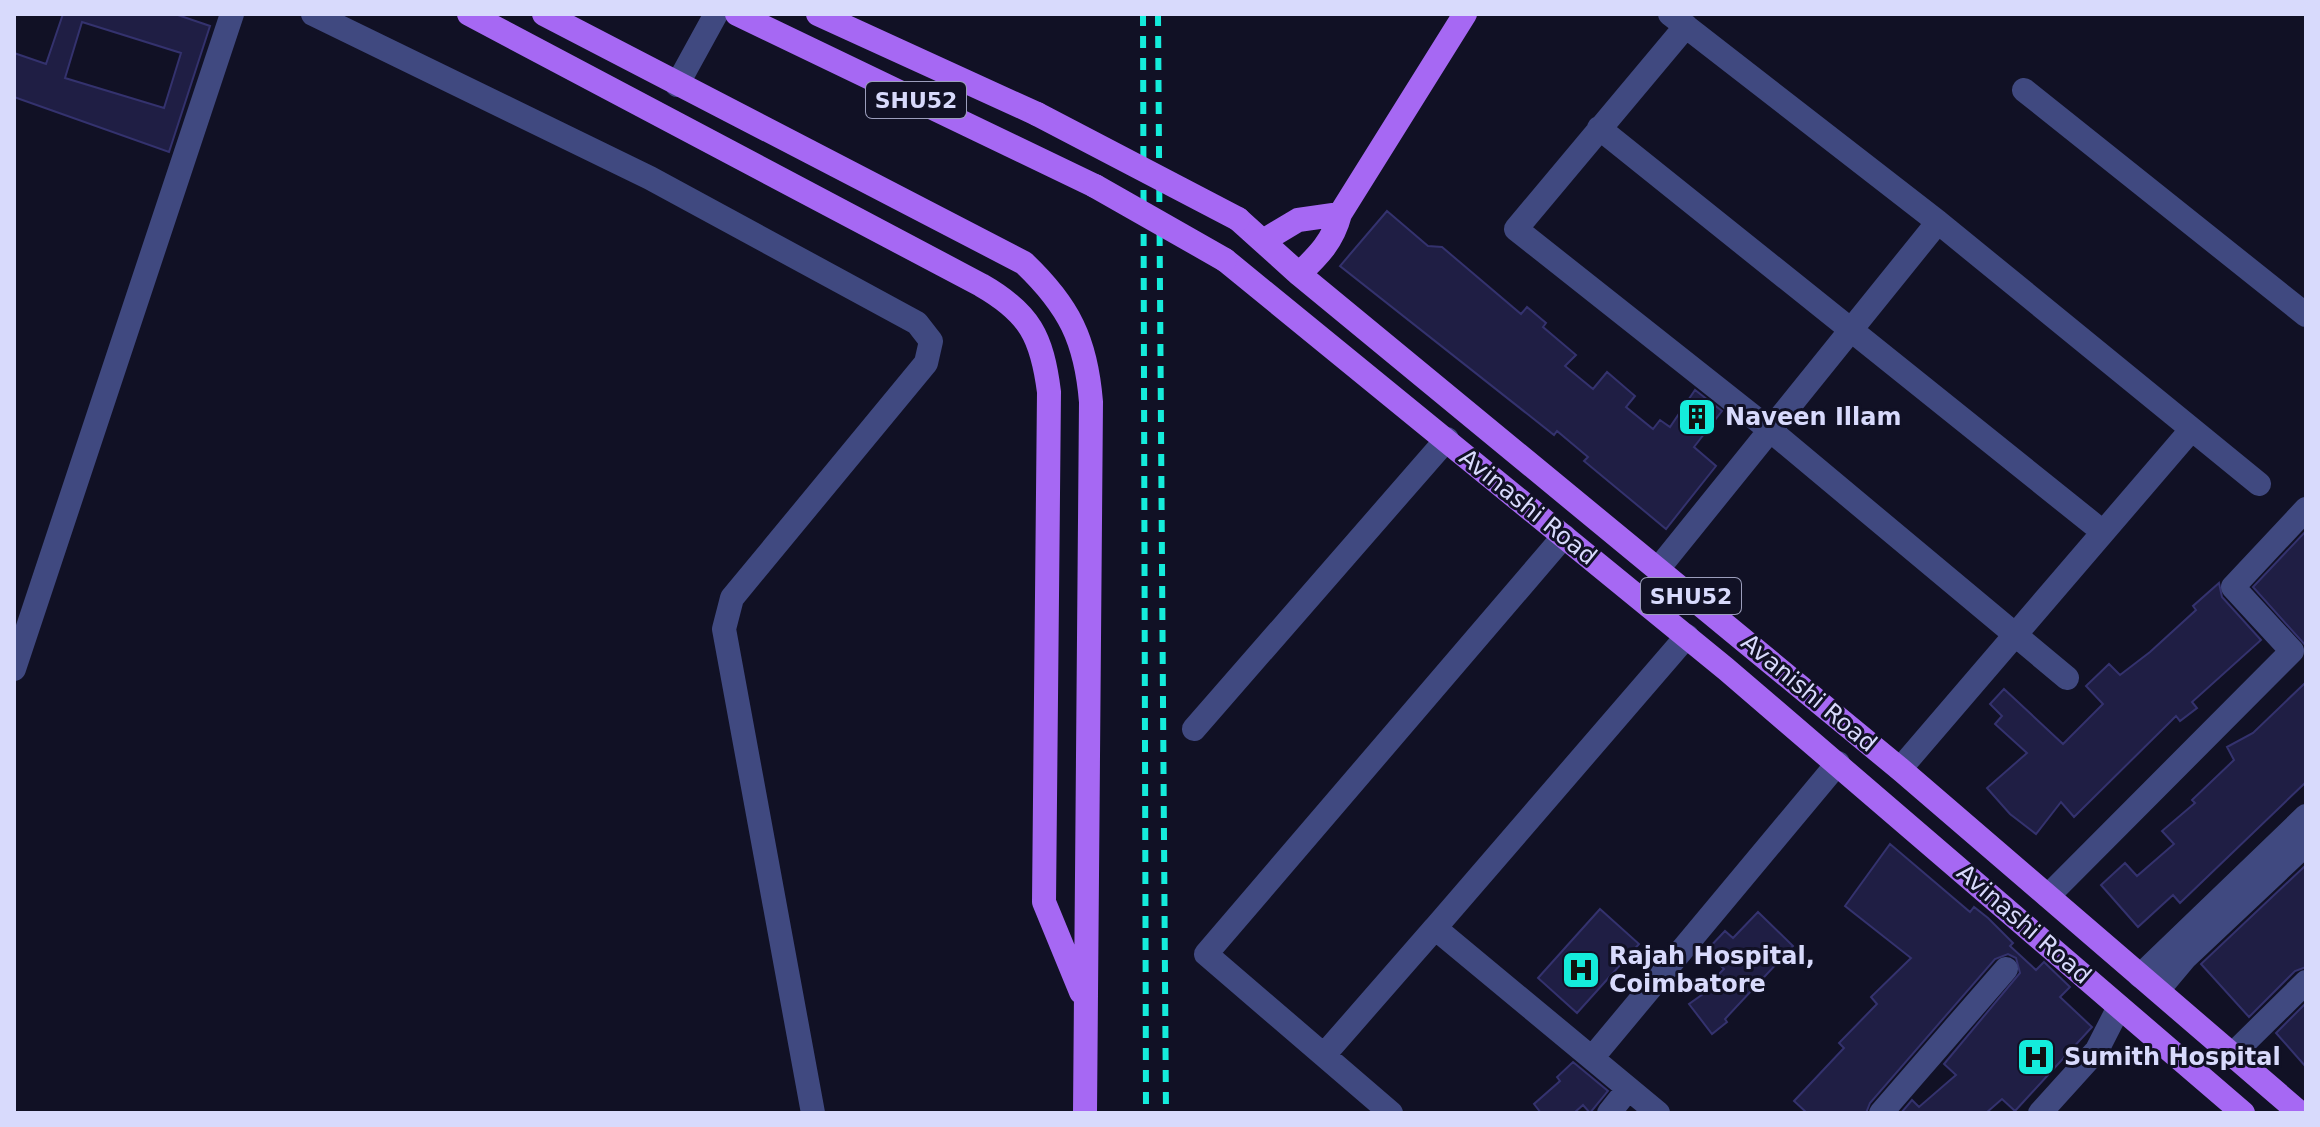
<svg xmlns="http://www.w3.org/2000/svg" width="2320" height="1127" viewBox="0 0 2320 1127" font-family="'DejaVu Sans',sans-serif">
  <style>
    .building { fill: #1f1e44; stroke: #34326e; stroke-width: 2; fill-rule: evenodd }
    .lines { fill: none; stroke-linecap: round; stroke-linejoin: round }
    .minor { stroke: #404980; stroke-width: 24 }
    .major { stroke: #a668f3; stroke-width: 24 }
    .rail { stroke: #14ecdb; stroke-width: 6; stroke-dasharray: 12 10; stroke-linecap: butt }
    .major-bridge { stroke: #a668f3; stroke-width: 24 }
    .labels { text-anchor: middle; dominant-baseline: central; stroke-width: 6; stroke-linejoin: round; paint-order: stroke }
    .shield { fill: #111125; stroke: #9c9ebc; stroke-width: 2 }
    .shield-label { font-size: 22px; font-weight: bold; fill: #d8dafc }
    .poi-label { font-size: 24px; font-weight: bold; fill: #d8dafc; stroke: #111125; text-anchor: start }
    .street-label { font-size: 24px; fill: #d8dafc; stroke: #111125 }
  </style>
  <rect width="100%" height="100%" fill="#111125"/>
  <path class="building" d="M63,14H175L210,26L169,152L14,97V53L46,64ZM82,22L181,53L164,108L65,78Z
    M1387,211L1428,246L1442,247L1521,314L1527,307L1546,323L1543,327L1576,355L1565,366L1593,389L1607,372L1635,396L1626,407L1653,429L1660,420L1670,427L1695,390L1722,411L1694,447L1716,466L1666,529L1584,461L1588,457L1557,431L1554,435L1340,266Z
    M2306,531V646L2253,587Z
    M2219,583L2222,597L2261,640L2192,702L2197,708L2180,721L2176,716L2074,817L2061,802L2036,834L2010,814L1987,788L2027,753L1995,724L2002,716L1990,704L2004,689L2063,744L2103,704L2086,686L2109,664L2120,675L2150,652L2196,610L2193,606Z
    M2306,682V782L2180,903L2173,895L2138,927L2101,885L2125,863L2137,876L2174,844L2162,831L2195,803L2192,800L2234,760L2227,747L2253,733Z
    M1890,844L1970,912L1974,907L1988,918L2013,943L2010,946L2036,970L2044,962L2070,987L2060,997L2092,1027L2015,1111L2002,1099L1986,1113H1901L1912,1100L1919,1107L1956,1075L1944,1064L2020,973L2016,958L2008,954L1995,959L1870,1103L1866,1113H1807L1794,1101L1844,1048L1839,1043L1877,1004L1871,997L1911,958L1845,906Z
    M2306,865V967L2295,971L2249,1017L2201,964Z
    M1600,909L1639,944L1577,1013L1538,978Z
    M1758,912L1793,946L1725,1019L1727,1022L1712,1034L1689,1004L1710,989L1707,986L1724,969L1706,951L1725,931L1733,938Z
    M2306,1003V1067L2276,1033Z
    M1573,1062L1608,1091L1590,1113L1583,1105L1574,1113H1541L1534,1104L1560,1081L1557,1077Z"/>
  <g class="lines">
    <path class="minor" d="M313,14L650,178L917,323L931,341L926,363L732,598L724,629L813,1113
      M1670,14L1938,222L2259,484
      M1686,26L1516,229L1770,430L2067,678
      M677,85L716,14
      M2024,90L2306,315
      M1599,128L2103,532
      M1658,569L1938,222
      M14,669L232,14
      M1194,729L1447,439
      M1900,769L2191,430
      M2048,896L2292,651L2233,587L2306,509
      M2140,976L2306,816
      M2159,989L2185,958L2306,844
      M2234,1053L2306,982
      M1324,1055L1435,928
      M1592,1058L1838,763
      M1391,1113L1206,954L1564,536
      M1609,1113L1628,1089
      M1658,1113L1435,928L1687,636
      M1881,1113L2006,969
      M2040,1113L2097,1050L2119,1007"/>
    <path class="major" d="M469,14L981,285C1030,313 1042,337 1049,392L1044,902L1081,992
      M544,14L1024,263C1069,306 1086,340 1091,402L1085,1113
      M737,14L1095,186
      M818,14L1037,114
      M1238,219L1299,274L1900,769L2300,1113
      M1263,241L1298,220L1340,214
      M1225,260L1726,669L2243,1113
      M1299,274C1319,255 1333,241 1340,214L1465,14"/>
    <path class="rail" d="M1143,14L1146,1113
      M1158,14L1166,1113"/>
    <path class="major-bridge" d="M1037,114L1238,219
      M1095,186L1225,260"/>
  </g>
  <defs>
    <g id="building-square" transform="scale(2)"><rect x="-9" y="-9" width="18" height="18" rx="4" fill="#14ecdb" stroke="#111125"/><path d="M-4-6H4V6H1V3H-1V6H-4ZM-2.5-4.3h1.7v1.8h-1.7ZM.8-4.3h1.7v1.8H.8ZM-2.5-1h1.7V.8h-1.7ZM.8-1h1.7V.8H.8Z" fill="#111"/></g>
    <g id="hospital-square" transform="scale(2)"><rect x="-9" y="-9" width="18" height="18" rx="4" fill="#14ecdb" stroke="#111125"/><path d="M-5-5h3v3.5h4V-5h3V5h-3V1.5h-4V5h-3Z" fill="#111"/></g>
  </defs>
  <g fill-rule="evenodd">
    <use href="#building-square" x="1697" y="417"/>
    <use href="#hospital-square" x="1581" y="970"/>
    <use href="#hospital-square" x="2036" y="1057"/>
  </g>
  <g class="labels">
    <g class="shield">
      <rect x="866" y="82" width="100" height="36" rx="6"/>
      <rect x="1641" y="578" width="100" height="36" rx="6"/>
    </g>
    <g class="shield-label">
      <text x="916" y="100">SHU52</text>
      <text x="1691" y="596">SHU52</text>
    </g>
    <g class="poi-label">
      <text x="1725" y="417">Naveen Illam</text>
      <text x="1609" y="956">Rajah Hospital,<tspan x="1609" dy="28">Coimbatore</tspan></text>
      <text x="2064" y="1057">Sumith Hospital</text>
    </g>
    <g class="street-label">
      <text transform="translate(1528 507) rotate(39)">Avinashi Road</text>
      <text transform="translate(1809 693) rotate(40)">Avanishi Road</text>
      <text transform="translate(2024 924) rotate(41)">Avinashi Road</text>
    </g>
  </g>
  <rect width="2320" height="1127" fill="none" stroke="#d8dafc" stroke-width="32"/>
</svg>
